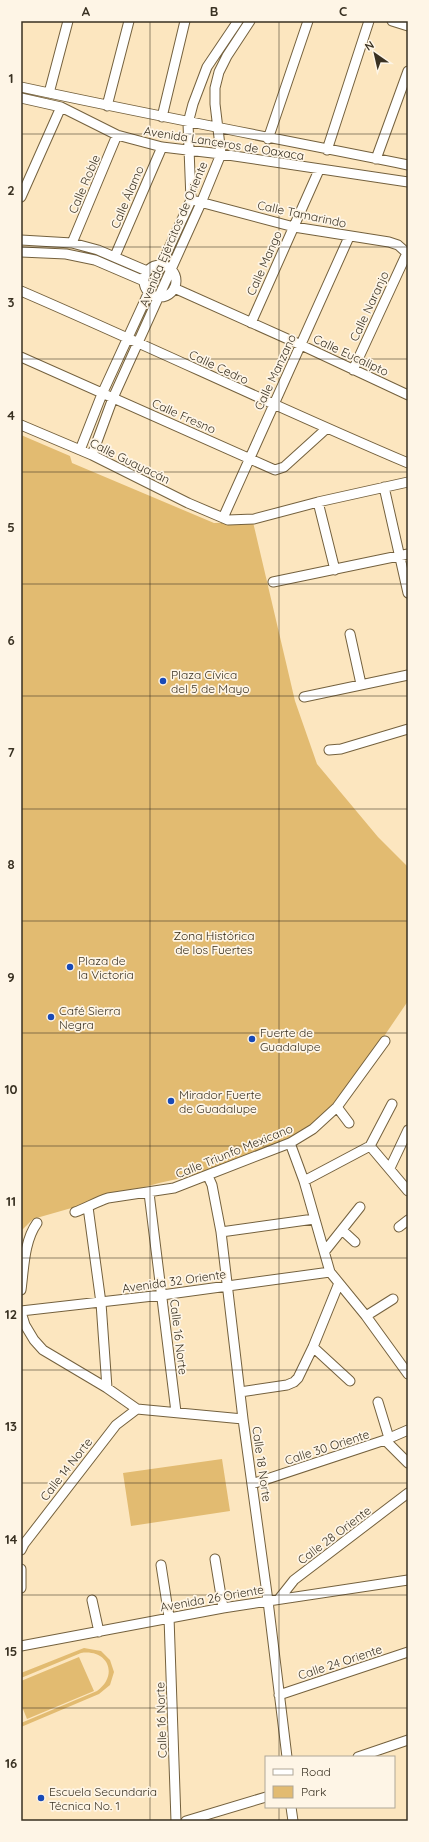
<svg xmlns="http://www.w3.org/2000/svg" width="429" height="1842" viewBox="0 0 429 1842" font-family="Quicksand,sans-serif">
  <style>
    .green { fill: #e2bb71 }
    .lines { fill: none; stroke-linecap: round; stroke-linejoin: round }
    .street-casing { stroke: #74613e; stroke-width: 11 }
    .street { stroke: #fff; stroke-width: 9 }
    .grid { fill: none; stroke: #393122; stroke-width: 1; stroke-opacity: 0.55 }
    .poi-dot { fill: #184ab7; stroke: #fef5e6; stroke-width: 1.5 }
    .labels { text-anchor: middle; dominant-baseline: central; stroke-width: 3.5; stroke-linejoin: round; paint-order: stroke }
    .street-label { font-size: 12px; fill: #393122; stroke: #fef5e6 }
    .poi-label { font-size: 12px; fill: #393122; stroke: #fef5e6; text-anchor: start }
    .park-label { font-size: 12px; fill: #332815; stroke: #fef5e6 }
    .neatline { fill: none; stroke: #393122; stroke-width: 1.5 }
    .grid-label { font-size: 13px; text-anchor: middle; font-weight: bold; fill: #393122 }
  </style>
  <rect width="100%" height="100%" fill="#fce6bf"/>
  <path class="green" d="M21,435L70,456L72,463L214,523L253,522L295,701L317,764L378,837L408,867V1001L338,1104L305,1130L264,1151L218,1170L159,1183L33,1219L21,1231Z
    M222,1459L230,1511L131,1526L123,1473Z
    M84,1648L101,1651L110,1660L114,1672L110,1685L99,1694L21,1727V1723L97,1691C119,1675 108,1649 81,1653L21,1678V1673Z
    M79,1657L94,1691L27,1719L21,1704V1681Z"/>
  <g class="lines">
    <g class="street-casing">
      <path id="street" d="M392,21L408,26
        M21,87C150,115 279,139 408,165
        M49,93L68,21
        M21,98L61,107L117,135L162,147L221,154L408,182
        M107,106L129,21
        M162,117L185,21
        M268,139L308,21
        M327,150L369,21
        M376,159L408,71
        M21,197L61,107
        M196,201L294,227L389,242L398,245L407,253
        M21,240L72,243L98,250L147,271
        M72,243L117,135
        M21,252L66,254L95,260L144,281
        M115,256L162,147
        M144 281a16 16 0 1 1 32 0a16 16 0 1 1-32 0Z
        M174,288L301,345L408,395
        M21,291C151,347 278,408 408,463
        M251,323L319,170
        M21,357L275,470L284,467L326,429
        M353,370L407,253
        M21,425L92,455L188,503L228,520L254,519L318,502L408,482
        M80,450L102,394L191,200L188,123L193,104L207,67L238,21
        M92,455L113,398L201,203L221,154L215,104V88L219,72L227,56L250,21
        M384,487L408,593
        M318,502L335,570
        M223,518L349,237
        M273,582L408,554
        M350,634L361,684
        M304,697L408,675
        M329,750L341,749L408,729
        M337,1107L349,1123
        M290,1143L304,1181L330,1272L366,1316L408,1374
        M370,1146L408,1191
        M370,1146L392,1104
        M390,1168L408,1130
        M208,1176L212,1185L221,1232L243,1419L268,1601L287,1757
        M304,1181L370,1146
        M149,1193L176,1412
        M88,1207L101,1303L107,1388
        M75,1212C86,1208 96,1202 108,1198L174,1188L290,1143L313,1129L337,1107L385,1041
        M399,1227L408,1220
        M342,1230L355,1242
        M221,1232L314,1219
        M325,1251L360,1207
        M21,1290C24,1268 24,1241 37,1223
        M21,1311L162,1295L330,1272
        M21,1312L25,1325L34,1340L43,1350L107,1388L137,1409L243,1419
        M366,1316L393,1299
        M313,1347L350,1381
        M240,1392L287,1385L294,1382L298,1378L313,1347L339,1283
        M378,1402L389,1438
        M385,1440L408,1463
        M252,1484L385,1440L408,1430
        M21,1550L24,1544L116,1425L137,1409
        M215,1559L223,1608
        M161,1565L169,1617L176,1821
        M21,1569V1588
        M279,1599L294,1580L408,1493
        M92,1600L99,1632
        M21,1646L223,1608L408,1580
        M279,1695L408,1652
        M358,1757L408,1740
        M291,1807L293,1821
        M186,1821L266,1797"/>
    </g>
    <use href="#street" class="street"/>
  </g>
  <path class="grid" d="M150,21V1821M279,21V1757M21,134H408M21,247H408M21,359H408M21,472H408M21,584H408M21,696H408M21,809H408M21,921H408M21,1033H408M21,1146H408M21,1258H408M21,1370H408M21,1483H408M21,1595H408M21,1708H408M279,1807V1821"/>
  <g class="poi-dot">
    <circle cx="163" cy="681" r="4"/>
    <circle cx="70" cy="967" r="4"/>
    <circle cx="51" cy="1017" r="4"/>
    <circle cx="252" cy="1039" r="4"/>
    <circle cx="171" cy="1101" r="4"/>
    <circle cx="41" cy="1798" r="4"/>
  </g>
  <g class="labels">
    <g class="street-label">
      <text transform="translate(224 143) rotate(9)">Avenida Lanceros de Oaxaca</text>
      <text transform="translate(84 184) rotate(-67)">Calle Roble</text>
      <text transform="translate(127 197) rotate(-67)">Calle Álamo</text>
      <text transform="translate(302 214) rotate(12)">Calle Tamarindo</text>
      <text transform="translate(173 234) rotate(-67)">Avenida Ejércitos de Oriente</text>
      <text transform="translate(264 263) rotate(-66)">Calle Mango</text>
      <text transform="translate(369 306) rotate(-65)">Calle Naranjo</text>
      <text transform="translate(351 355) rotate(25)">Calle Eucalipto</text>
      <text transform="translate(219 367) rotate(25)">Calle Cedro</text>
      <text transform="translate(275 372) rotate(-65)">Calle Manzano</text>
      <text transform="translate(184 416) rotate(24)">Calle Fresno</text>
      <text transform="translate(130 461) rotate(26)">Calle Guayacán</text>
      <text transform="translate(234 1151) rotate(-22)">Calle Triunfo Mexicano</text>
      <text transform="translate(174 1281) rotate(-8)">Avenida 32 Oriente</text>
      <text transform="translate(179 1337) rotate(83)">Calle 16 Norte</text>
      <text transform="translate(327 1447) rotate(-18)">Calle 30 Oriente</text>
      <text transform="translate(262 1464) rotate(82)">Calle 18 Norte</text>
      <text transform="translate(66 1469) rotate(-52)">Calle 14 Norte</text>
      <text transform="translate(334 1535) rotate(-37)">Calle 28 Oriente</text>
      <text transform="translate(212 1598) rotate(-10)">Avenida 26 Oriente</text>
      <text transform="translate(340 1662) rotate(-18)">Calle 24 Oriente</text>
      <text transform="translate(161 1720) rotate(-92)">Calle 16 Norte</text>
    </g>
    <g class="poi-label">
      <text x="171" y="674">Plaza Cívica<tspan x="171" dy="14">del 5 de Mayo</tspan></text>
      <text x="78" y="960">Plaza de<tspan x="78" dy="14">la Victoria</tspan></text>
      <text x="59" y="1010">Café Sierra<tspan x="59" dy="14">Negra</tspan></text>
      <text x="260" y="1032">Fuerte de<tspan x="260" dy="14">Guadalupe</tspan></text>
      <text x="179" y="1094">Mirador Fuerte<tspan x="179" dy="14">de Guadalupe</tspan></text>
      <text x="49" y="1791">Escuela Secundaria<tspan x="49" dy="14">Técnica No. 1</tspan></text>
    </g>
    <g class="park-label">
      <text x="214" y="935">Zona Histórica<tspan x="214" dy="14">de los Fuertes</tspan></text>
    </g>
  </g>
  <rect width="429" height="1842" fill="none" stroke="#fef5e6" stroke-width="44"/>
  <rect x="265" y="1756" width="130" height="52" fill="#fef5e6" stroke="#afa798"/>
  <rect x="273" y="1769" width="20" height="6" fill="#ffffff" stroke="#afa798"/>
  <text x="301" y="1776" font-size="12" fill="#393122">Road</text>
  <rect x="273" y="1786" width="20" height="12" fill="#e2bb71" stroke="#afa798"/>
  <text x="301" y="1796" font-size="12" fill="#393122">Park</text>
  <g transform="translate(375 54) rotate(326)" stroke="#fef5e6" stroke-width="3" paint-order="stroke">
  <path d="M0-3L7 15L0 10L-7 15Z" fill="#393122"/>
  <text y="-6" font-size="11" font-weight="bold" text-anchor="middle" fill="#393122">N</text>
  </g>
  <rect x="22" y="22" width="385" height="1798" class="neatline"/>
  <g class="grid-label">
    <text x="86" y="16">A</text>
    <text x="214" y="16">B</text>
    <text x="343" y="16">C</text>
    <text x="11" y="83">1</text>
    <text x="11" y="195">2</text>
    <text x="11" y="307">3</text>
    <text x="11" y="420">4</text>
    <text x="11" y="532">5</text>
    <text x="11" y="645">6</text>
    <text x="11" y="757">7</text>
    <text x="11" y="869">8</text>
    <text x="11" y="982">9</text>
    <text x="11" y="1094">10</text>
    <text x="11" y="1206">11</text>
    <text x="11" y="1319">12</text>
    <text x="11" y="1431">13</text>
    <text x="11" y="1544">14</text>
    <text x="11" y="1656">15</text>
    <text x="11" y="1768">16</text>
  </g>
</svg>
